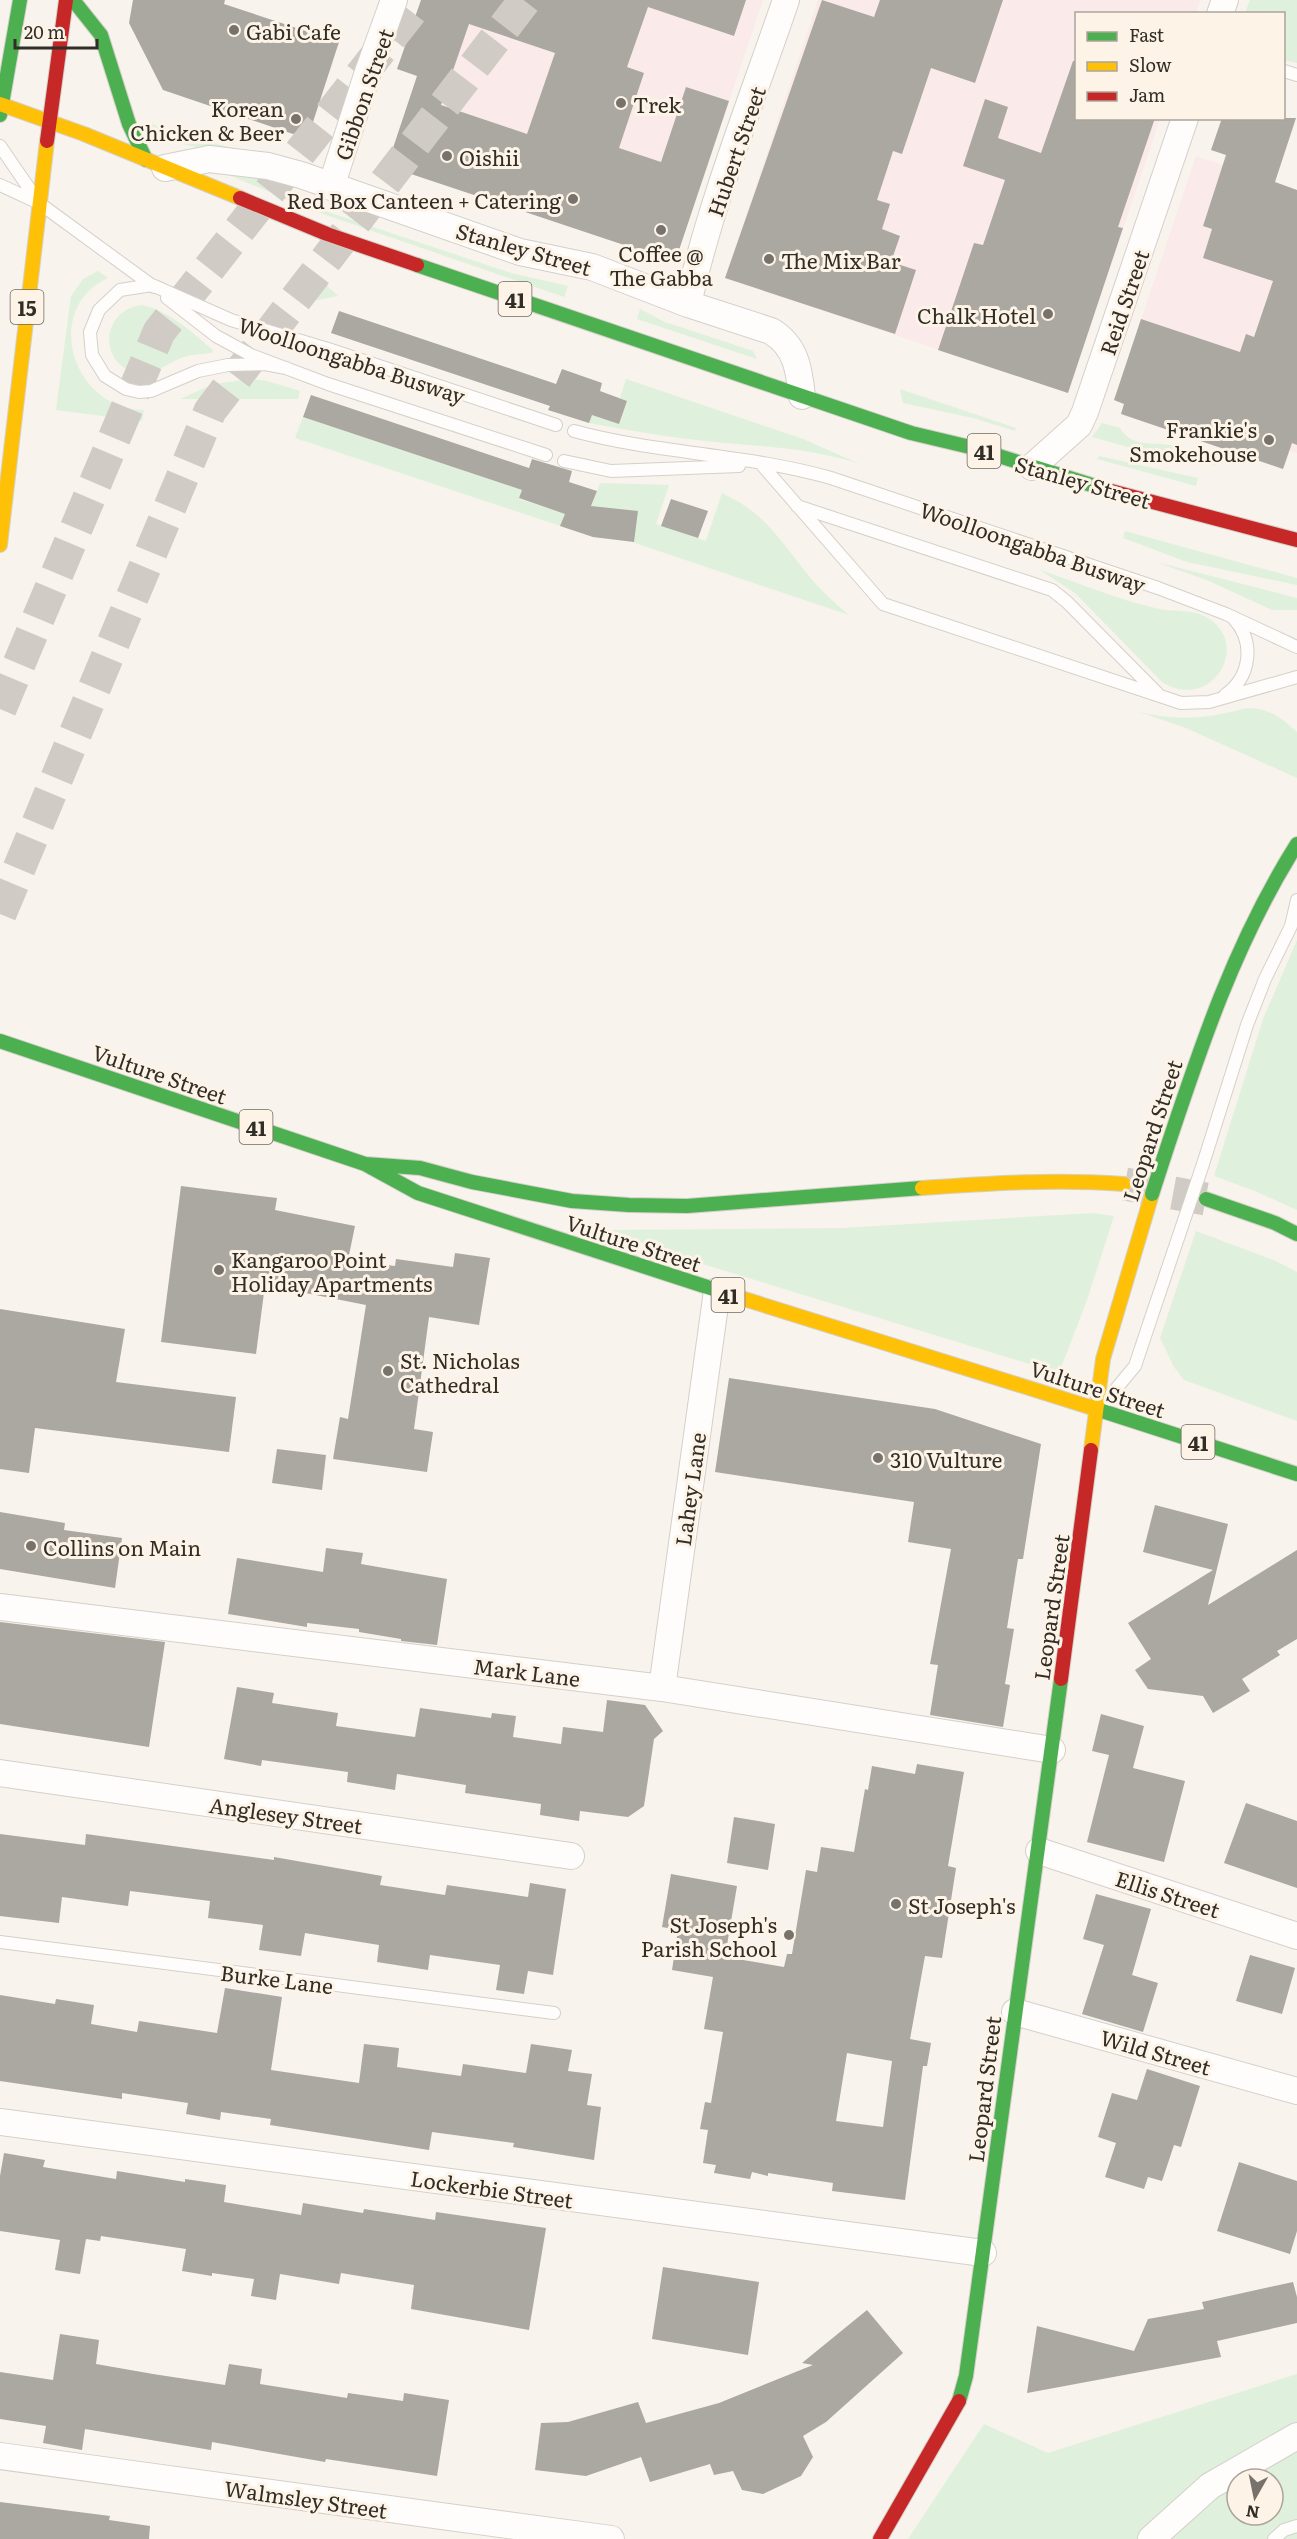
<svg xmlns="http://www.w3.org/2000/svg" width="1297" height="2539" viewBox="0 0 1297 2539" font-family="Literata,serif">
  <style>
    .commercial { fill: #fbeaea }
    .green { fill: #dff1dc; fill-rule: evenodd }
    .building { fill: #aba7a1; fill-rule: evenodd }
    .lines { fill: none; stroke-linecap: round; stroke-linejoin: round }
    .highway-tunnel { stroke: #d0cbc5; stroke-width: 33; stroke-dasharray: 33 16; stroke-linecap: butt }
    .lane-casing { stroke: #d4d0c9; stroke-width: 14 }
    .street-casing { stroke: #d4d0c9; stroke-width: 28 }
    .fast-casing { stroke: #d4d0c9; stroke-width: 16 }
    .slow-casing { stroke: #d4d0c9; stroke-width: 16 }
    .jam-casing { stroke: #d4d0c9; stroke-width: 16 }
    .lane { stroke: #fefdfc; stroke-width: 12 }
    .street { stroke: #fefdfc; stroke-width: 26 }
    .fast { stroke: #4caf50; stroke-width: 14 }
    .slow { stroke: #ffc107; stroke-width: 14 }
    .jam { stroke: #c62828; stroke-width: 14 }
    .lane-bridge-casing { stroke: #d4d0c9; stroke-width: 14; stroke-linecap: butt }
    .fast-bridge-casing { stroke: #d4d0c9; stroke-width: 16; stroke-linecap: butt }
    .lane-bridge { stroke: #fefdfc; stroke-width: 12 }
    .fast-bridge { stroke: #4caf50; stroke-width: 14 }
    .poi-dot { fill: #77726c; stroke: #fdf4e7; stroke-width: 2 }
    .labels { text-anchor: middle; dominant-baseline: central; stroke-width: 6; stroke-linejoin: round; paint-order: stroke }
    .shield { fill: #fdf4e7; stroke: #6e6961; stroke-width: 1.5 }
    .shield-label { font-size: 20px; font-weight: bold; fill: #312d27 }
    .poi-label { font-size: 21px; fill: #312d27; stroke: #fdf4e7; text-anchor: start }
    .street-label { font-size: 21px; fill: #312d27; stroke: #fdf4e7 }
  </style>
  <rect width="100%" height="100%" fill="#f8f3ec"/>
  <path class="commercial" d="M443,0H763L675,262L387,166Z
    M818,0H1200L1196,13L1076,14V118L1160,119L1068,393L725,278Z
    M1196,156L1297,190V453L1289,451L1283,469L1121,414L1124,404L1114,400Z"/>
  <path class="green" d="M1250,0H1297V63L1284,60V14L1245,13Z
    M152,123L165,132L234,148L244,153C210,148 170,149 145,124Z
    M216,170L263,173L288,196L328,212L511,273L568,286L564,297L326,215Z
    M98,271L108,278C42,308 71,409 144,410L142,421L56,410L71,296L83,279Z
    M318,277L338,296L308,302L291,290Z
    M142,305C168,310 193,333 213,350L212,353C203,354 193,354 184,357C170,361 157,374 141,373C98,369 99,310 142,305Z
    M640,309L665,322L753,351L757,359L637,319Z
    M250,379L267,381L300,391L298,399H180L214,384Z
    M626,379L803,439L860,464C809,448 768,447 715,442C673,438 631,431 589,423L592,415L619,423L627,401L620,398Z
    M900,389L1016,428L1015,431L973,418L903,403Z
    M303,417L522,490L519,499L559,512L589,513L600,483L669,485L656,524L706,541L722,493C768,515 778,539 809,576C821,591 835,603 849,615L629,541L594,537L295,438Z
    M1102,423L1120,428C1132,449 1155,441 1175,446C1190,450 1203,457 1217,466L1146,452L1092,437Z
    M1099,456L1198,478L1196,486L1097,459Z
    M1125,531L1297,578V585L1187,562L1123,538Z
    M1156,562L1297,598V610H1272L1209,581Z
    M1040,570C1079,583 1119,600 1159,609C1175,612 1194,609 1208,618C1252,645 1211,713 1162,682L1075,593Z
    M1246,708C1267,707 1282,718 1297,732V778L1186,728L1139,712C1176,721 1209,719 1246,708Z
    M1297,940V1210L1255,1191L1214,1176L1263,1019Z
    M1093,1213L1114,1216L1087,1300L1059,1373L683,1258L607,1230L843,1228Z
    M1196,1231L1276,1261L1297,1272V1421L1184,1380L1174,1367L1160,1338Z
    M1297,2374V2539H908L984,2424L1048,2453ZM1237,2479H1273V2515H1237Z"/>
  <path class="building" d="M133,0H225L224,4L339,42L312,125L293,134L163,90L129,23Z
    M421,0H746L734,36L648,7L627,67L644,73L619,148L661,162L686,87L729,101L675,262L387,166L417,76L397,69ZM469,24L555,53L527,134L441,105Z
    M822,0L874,17L880,0H1003L975,83L931,68L902,154L893,151L877,200L890,204L882,229L900,236L891,262L916,270L895,334L725,278Z
    M1073,61H1077V118H1155L1118,227L1123,228L1068,393L938,350L974,243L983,245L1005,180L963,166L985,99L1008,107L998,138L1041,153Z
    M1222,118H1296L1275,182L1297,190V445L1292,443L1283,469L1121,414L1124,404L1114,400L1141,319L1240,352L1246,334L1254,337L1273,281L1203,258L1212,229L1203,226L1226,155L1211,150Z
    M339,311L556,384L562,369L602,383L600,391L627,401L619,424L592,415L589,423L548,410L550,406L331,333Z
    M311,395L529,468L532,459L572,471L569,482L597,491L591,506L638,511L634,542L593,537L560,526L565,514L519,498L522,490L303,417Z
    M671,499L708,511L698,538L661,526Z
    M181,1186L277,1198L275,1210L355,1226L348,1260L395,1266L396,1259L453,1267L455,1253L490,1258L479,1325L429,1317L414,1429L433,1432L427,1472L333,1459L340,1417L348,1419L366,1305L265,1285L256,1354L161,1342Z
    M0,1309L125,1329L116,1382L236,1397L229,1452L35,1428L29,1473L0,1469Z
    M729,1378L935,1409L1041,1444L1023,1559H1018L1007,1628L1014,1629L1005,1684L1010,1685L1003,1727L930,1715L938,1665L930,1664L951,1549L908,1542L914,1502L715,1472Z
    M277,1449L326,1455L322,1490L272,1483Z
    M1155,1505L1228,1524L1208,1605L1297,1550V1639L1277,1651L1280,1655L1242,1679L1250,1691L1213,1713L1203,1696L1148,1689L1135,1670L1151,1659L1128,1623L1213,1570L1143,1552Z
    M0,1512L65,1523L64,1530L122,1538L115,1588L0,1569Z
    M326,1548L363,1553L361,1564L447,1579L437,1645L401,1641V1639L359,1632V1629L307,1623V1627L228,1614L237,1558L323,1572Z
    M0,1622L165,1642L149,1747L0,1724Z
    M237,1687L274,1693L272,1703L338,1713L336,1726L415,1737L420,1708L491,1718L492,1713L516,1716L513,1737L561,1744L563,1727L603,1732L607,1700L645,1705L663,1731L654,1739L644,1806L628,1817L580,1811L579,1821L540,1815L541,1804L465,1793L466,1785L397,1774L395,1790L347,1782L348,1772L262,1760L261,1766L224,1759Z
    M1101,1714L1144,1726L1133,1768L1185,1781L1164,1862L1087,1842L1109,1755L1092,1751Z
    M917,1764L964,1772L948,1866L956,1868L942,1958L925,1956L910,2039L931,2043L927,2066H923L905,2200L832,2191L833,2183L768,2173V2176L752,2172L750,2179L714,2173L716,2165L703,2163L708,2130L700,2129L705,2102L711,2103L723,2032L704,2029L713,1977L672,1970L678,1930L662,1927L671,1874L737,1886L725,1957L784,1967L787,1954H792L806,1870L817,1872L821,1847L854,1852L865,1789L868,1790L872,1766L915,1774ZM847,2053L892,2061L883,2127L836,2121Z
    M1246,1803L1297,1821V1888L1224,1863Z
    M734,1817L775,1824L768,1870L727,1863Z
    M0,1834L85,1845L86,1834L274,1860V1857L382,1876L380,1885L445,1895L447,1885L528,1897L530,1883L566,1889L553,1975L528,1971L524,1994L496,1990L500,1965L430,1955L428,1970L377,1962L379,1945L305,1933L301,1956L259,1950L263,1925L208,1918L210,1901L130,1891L128,1906L62,1897L59,1923L0,1916Z
    M1096,1894L1151,1909L1132,1975L1158,1983L1143,2032L1082,2014L1104,1945L1083,1939Z
    M1250,1955L1295,1968L1282,2014L1236,2001Z
    M225,1988L282,1997L271,2070L359,2083L364,2044L399,2048L397,2067L461,2076L463,2064L526,2073L531,2044L572,2050L568,2071L592,2074L587,2105L601,2107L594,2160L513,2147L514,2143L432,2132L429,2150L270,2125L271,2119L221,2112L220,2120L186,2114L188,2103L122,2093V2099L0,2081V1995L55,2004L56,1999L94,2005L91,2024L137,2032L139,2021L217,2033Z
    M1147,2069L1200,2086L1181,2147L1174,2145L1162,2181L1148,2177L1144,2189L1105,2177L1116,2143L1098,2137L1112,2093L1137,2100Z
    M4,2153L45,2160L43,2167L116,2179L117,2171L185,2182V2179L226,2185L224,2202L301,2215L303,2203L363,2213L364,2209L435,2220L436,2212L546,2228L529,2330L411,2309L414,2285L341,2273L339,2284L280,2274L276,2300L251,2296L254,2279L212,2273V2276L182,2271L186,2249L101,2236L100,2241L86,2239L80,2274L55,2270L60,2240L0,2231V2176Z
    M1239,2162L1297,2181V2231L1290,2254L1217,2231Z
    M663,2267L759,2282L748,2355L652,2339Z
    M1293,2282L1297,2297V2323L1217,2341L1221,2357L1027,2393L1037,2326L1134,2351L1148,2319L1204,2309L1202,2302Z
    M867,2310L903,2353L826,2422L803,2436L813,2457L801,2476L763,2494L742,2490L733,2471L714,2475L710,2464L650,2482L641,2457L586,2476L535,2470L541,2423L568,2422L638,2402L646,2423L719,2403L813,2365L802,2363Z
    M60,2334L99,2340L96,2364L153,2374L225,2385L229,2364L262,2369L260,2384L347,2398L348,2393L403,2401L404,2393L449,2400L437,2476L326,2459L325,2462L212,2442L211,2450L85,2429L82,2450L43,2443L46,2426L0,2419V2372L53,2380Z
    M0,2502L110,2516L109,2520L150,2526L149,2539H0Z"/>
  <g class="lines">
    <path class="highway-tunnel" d="M0,709L159,332L420,0
      M0,914L210,411L525,0
      M1125,1184L1206,1199"/>
    <g class="lane-casing">
      <path id="lane" d="M1284,71L1297,75
        M0,146L33,194
        M0,185L39,203L154,287
        M167,298L216,336L251,355L328,384L546,455
        M286,368L265,364L228,365L198,371L151,391L139,392L126,389L105,376L92,355L90,332L99,310L120,290L152,285L231,320L328,349L556,425
        M574,431C658,454 747,454 831,478L1158,588L1226,614L1297,647
        M564,461L611,471L739,466
        M762,465L883,604L1181,703L1209,702L1297,677
        M797,506L1052,590L1067,602L1158,694
        M1225,695C1251,677 1255,642 1234,619
        M1203,1164L1247,1025L1265,979L1291,926L1297,900
        M1105,1402L1135,1366L1150,1321
        M0,1942L554,2013
        M1274,2539L1284,2530L1297,2526"/>
    </g>
    <g class="street-casing">
      <path id="street" d="M1220,14L1225,0
        M165,168L209,159L268,166L301,175L520,252L592,267L688,304L771,331C796,346 799,369 802,396
        M331,187L368,72L394,0
        M688,304C711,201 752,100 786,0
        M1032,467L1079,425L1085,412L1185,118
        M0,1607L662,1688L1052,1750
        M662,1688L717,1291
        M0,1773L571,1856
        M1039,1851L1297,1936
        M1015,2012L1297,2091
        M0,2122L983,2253
        M0,2456L611,2539
        M1151,2539L1210,2486L1297,2436"/>
    </g>
    <g class="fast-casing">
      <path id="fast" d="M73,0L101,35L129,124L146,160
        M0,115L20,0
        M417,265L911,433L970,447L1111,491
        M0,1041L365,1164L418,1193L741,1298
        M1164,1157C1200,1048 1235,942 1297,844
        M365,1164L420,1168L472,1182L572,1201L629,1205L687,1206L922,1188
        M1206,1199L1275,1223L1297,1234
        M1096,1409L1297,1474
        M959,2401L966,2376L1061,1679"/>
    </g>
    <g class="slow-casing">
      <path id="slow" d="M0,104L84,134L240,198
        M0,545L47,141
        M922,1188C990,1183 1056,1179 1124,1184
        M741,1298L1096,1409
        M1091,1450L1103,1359L1152,1194"/>
    </g>
    <g class="jam-casing">
      <path id="jam" d="M47,141L66,0
        M240,198L327,234L417,265
        M1111,491L1297,540
        M1061,1679L1091,1450
        M880,2539L959,2401"/>
    </g>
    <use href="#lane" class="lane"/>
    <use href="#street" class="street"/>
    <use href="#fast" class="fast"/>
    <use href="#slow" class="slow"/>
    <use href="#jam" class="jam"/>
    <g class="lane-bridge-casing">
      <path id="lane-bridge" d="M1150,1321L1203,1164"/>
    </g>
    <g class="fast-bridge-casing">
      <path id="fast-bridge" d="M1152,1194L1164,1157"/>
    </g>
    <use href="#lane-bridge" class="lane-bridge"/>
    <use href="#fast-bridge" class="fast-bridge"/>
  </g>
  <g class="poi-dot">
    <circle cx="234" cy="30" r="6"/>
    <circle cx="621" cy="103" r="6"/>
    <circle cx="296" cy="119" r="6"/>
    <circle cx="447" cy="156" r="6"/>
    <circle cx="573" cy="199" r="6"/>
    <circle cx="661" cy="230" r="6"/>
    <circle cx="769" cy="259" r="6"/>
    <circle cx="1048" cy="314" r="6"/>
    <circle cx="1269" cy="440" r="6"/>
    <circle cx="219" cy="1270" r="6"/>
    <circle cx="388" cy="1371" r="6"/>
    <circle cx="878" cy="1458" r="6"/>
    <circle cx="31" cy="1546" r="6"/>
    <circle cx="896" cy="1904" r="6"/>
    <circle cx="789" cy="1935" r="6"/>
  </g>
  <g class="labels">
    <g class="shield">
      <rect x="498.5" y="282" width="33" height="34" rx="4.5"/>
      <rect x="10.5" y="290" width="33" height="34" rx="4.5"/>
      <rect x="967.5" y="434" width="33" height="34" rx="4.5"/>
      <rect x="239.5" y="1110" width="33" height="34" rx="4.5"/>
      <rect x="711.5" y="1278" width="33" height="34" rx="4.5"/>
      <rect x="1181.5" y="1425" width="33" height="34" rx="4.5"/>
    </g>
    <g class="shield-label">
      <text x="515" y="299">41</text>
      <text x="27" y="307">15</text>
      <text x="984" y="451">41</text>
      <text x="256" y="1127">41</text>
      <text x="728" y="1295">41</text>
      <text x="1198" y="1442">41</text>
    </g>
    <g class="poi-label">
      <text x="246" y="30">Gabi Cafe</text>
      <text x="633" y="103">Trek</text>
      <text x="284" y="107" text-anchor="end">Korean<tspan x="284" dy="24">Chicken &amp; Beer</tspan></text>
      <text x="459" y="156">Oishii</text>
      <text x="561" y="199" text-anchor="end">Red Box Canteen + Catering</text>
      <text x="661" y="252" text-anchor="middle">Coffee @<tspan x="661" dy="24">The Gabba</tspan></text>
      <text x="781" y="259">The Mix Bar</text>
      <text x="1036" y="314" text-anchor="end">Chalk Hotel</text>
      <text x="1257" y="428" text-anchor="end">Frankie's<tspan x="1257" dy="24">Smokehouse</tspan></text>
      <text x="231" y="1258">Kangaroo Point<tspan x="231" dy="24">Holiday Apartments</tspan></text>
      <text x="400" y="1359">St. Nicholas<tspan x="400" dy="24">Cathedral</tspan></text>
      <text x="890" y="1458">310 Vulture</text>
      <text x="43" y="1546">Collins on Main</text>
      <text x="908" y="1904">St Joseph's</text>
      <text x="777" y="1923" text-anchor="end">St Joseph's<tspan x="777" dy="24">Parish School</tspan></text>
    </g>
    <g class="street-label">
      <text transform="translate(363 94) rotate(-71)">Gibbon Street</text>
      <text transform="translate(735 151) rotate(-71)">Hubert Street</text>
      <text transform="translate(524 248) rotate(16)">Stanley Street</text>
      <text transform="translate(1123 302) rotate(-71)">Reid Street</text>
      <text transform="translate(352 359) rotate(18)">Woolloongabba Busway</text>
      <text transform="translate(1083 481) rotate(16)">Stanley Street</text>
      <text transform="translate(1033 546) rotate(19)">Woolloongabba Busway</text>
      <text transform="translate(160 1073) rotate(19)">Vulture Street</text>
      <text transform="translate(1151 1130) rotate(-72)">Leopard Street</text>
      <text transform="translate(634 1242) rotate(18)">Vulture Street</text>
      <text transform="translate(1098 1388) rotate(18)">Vulture Street</text>
      <text transform="translate(689 1489) rotate(-82)">Lahey Lane</text>
      <text transform="translate(1050 1607) rotate(-82)">Leopard Street</text>
      <text transform="translate(527 1671) rotate(7)">Mark Lane</text>
      <text transform="translate(286 1814) rotate(8)">Anglesey Street</text>
      <text transform="translate(1168 1893) rotate(18)">Ellis Street</text>
      <text transform="translate(277 1978) rotate(7)">Burke Lane</text>
      <text transform="translate(1156 2051) rotate(16)">Wild Street</text>
      <text transform="translate(983 2089) rotate(-83)">Leopard Street</text>
      <text transform="translate(492 2188) rotate(8)">Lockerbie Street</text>
      <text transform="translate(306 2498) rotate(8)">Walmsley Street</text>
    </g>
  </g>
  <rect x="1075" y="12" width="210" height="108" fill="#fdf4e7" stroke="#aba49a" stroke-width="1.5"/>
  <rect x="1087" y="32" width="30" height="9" fill="#4caf50" stroke="#aba49a" stroke-width="1.5"/>
  <text x="1129" y="42" font-size="18" fill="#312d27">Fast</text>
  <rect x="1087" y="62" width="30" height="9" fill="#ffc107" stroke="#aba49a" stroke-width="1.5"/>
  <text x="1129" y="72" font-size="18" fill="#312d27">Slow</text>
  <rect x="1087" y="92" width="30" height="9" fill="#c62828" stroke="#aba49a" stroke-width="1.5"/>
  <text x="1129" y="102" font-size="18" fill="#312d27">Jam</text>
  <g transform="translate(1255 2497) rotate(189)"><circle r="28" fill="#fdf4e7" stroke="#aba49a" stroke-width="1.5"/>
  <path d="M0-4.5L10 22L0 15L-10 22Z" fill="#77726c"/>
  <text y="-9" font-size="16" font-weight="bold" text-anchor="middle" fill="#312d27">N</text>
  </g>
  <path d="M15 39v9h82v-9" fill="none" stroke="#312d27" stroke-width="3"/>
  <text x="24" y="39" font-size="18" fill="#312d27" stroke="#fdf4e7" stroke-width="4.5" paint-order="stroke">20 m</text>
</svg>
